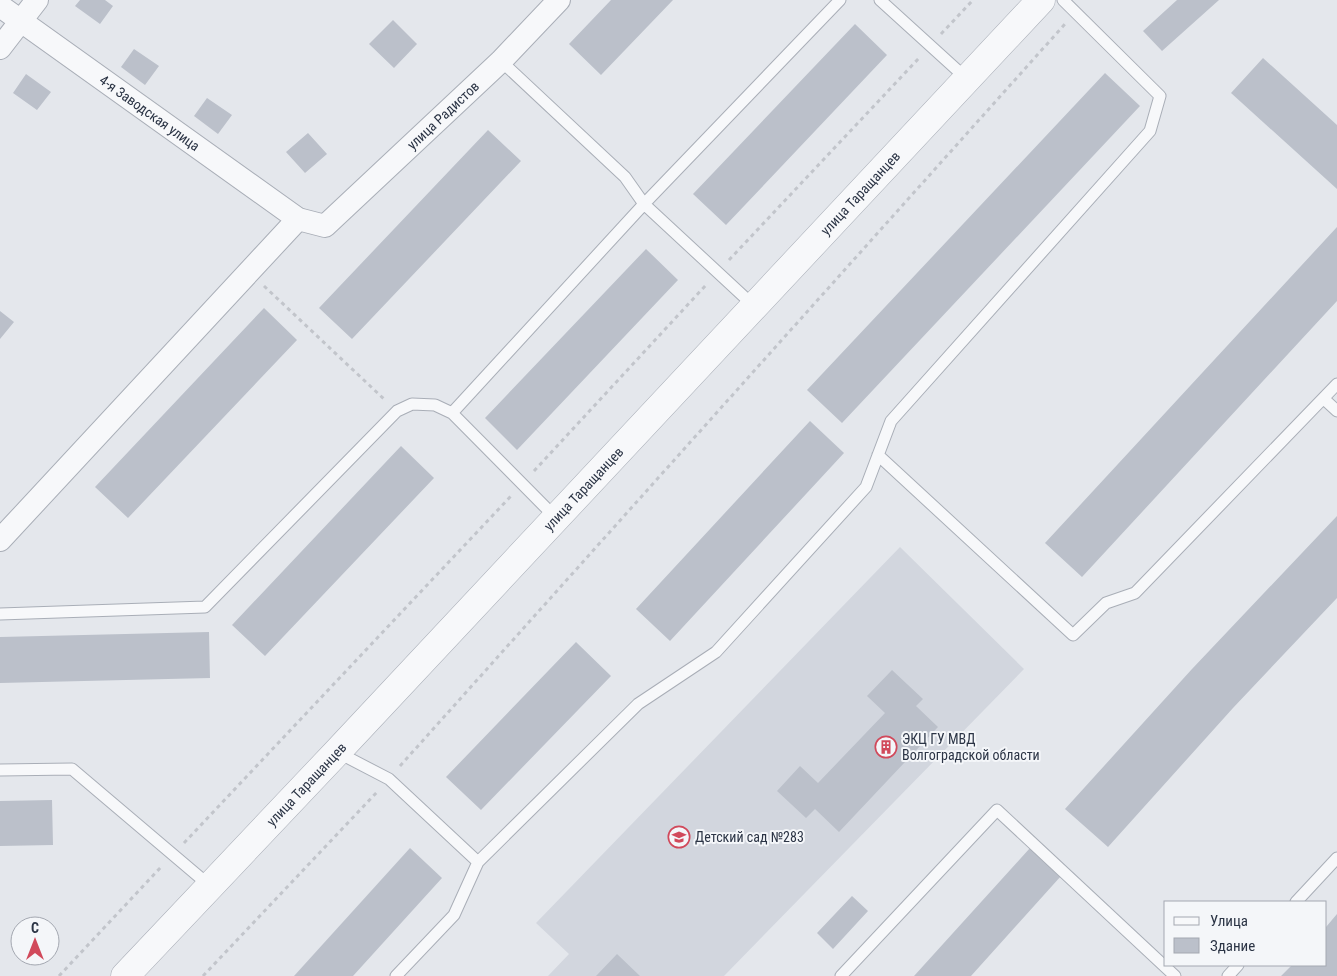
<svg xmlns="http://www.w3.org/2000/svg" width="1337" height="976" viewBox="0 0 1337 976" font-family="'Roboto Condensed',sans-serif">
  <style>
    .built { fill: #d2d6de }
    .building { fill: #bbc0ca }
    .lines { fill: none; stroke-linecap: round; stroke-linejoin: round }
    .service-casing { stroke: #a9aeb7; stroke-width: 13 }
    .minor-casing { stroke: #a9aeb7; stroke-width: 24 }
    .tertiary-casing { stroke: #a9aeb7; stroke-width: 29 }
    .path { stroke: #c2c5cb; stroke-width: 3; stroke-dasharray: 4 4; stroke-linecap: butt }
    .service { stroke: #f7f8fa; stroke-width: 11 }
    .minor { stroke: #f7f8fa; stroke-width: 22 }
    .tertiary { stroke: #f7f8fa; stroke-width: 28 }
    .labels { text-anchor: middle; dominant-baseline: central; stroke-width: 4; stroke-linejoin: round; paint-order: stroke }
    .street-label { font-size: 14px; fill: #2b3445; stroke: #f4f6f9 }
    .poi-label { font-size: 14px; fill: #2b3445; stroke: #f4f6f9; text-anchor: start }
  </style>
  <rect width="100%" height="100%" fill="#e4e7ec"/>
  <path class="built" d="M900,547L1024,669L724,976H548L569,954L536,923Z"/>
  <path class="building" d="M80,0H105L113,6L100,24L75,6Z
    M611,0H673L601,75L569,44Z
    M1177,0H1219L1162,51L1143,31Z
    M393,20L417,44L394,68L369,44Z
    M855,24L887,55L726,225L693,194Z
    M134,49L159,66L145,85L121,67Z
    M1263,58L1337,125V189L1231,93Z
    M1105,73L1140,106L842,423L807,390Z
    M26,74L51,92L37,110L13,93Z
    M207,98L232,115L218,134L194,116Z
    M488,130L521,161L352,339L319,308Z
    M308,133L327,154L305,173L286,152Z
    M1337,227V301L1082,577L1045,543Z
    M646,249L678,280L517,450L485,418Z
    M264,308L297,340L128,518L95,487Z
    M0,311L14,322L0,339Z
    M810,421L844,453L670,641L636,609Z
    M401,446L434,478L265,656L232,625Z
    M1337,516V598L1233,708L1108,847L1065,809L1192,669Z
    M209,632L210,678L0,683V637Z
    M576,642L611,676L481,810L446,777Z
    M892,670L923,699L916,706L938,727L839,832L815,809L806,818L777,791L800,766L818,783L885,713L867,696Z
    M52,800L53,845L0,846V801Z
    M410,848L442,878L353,976H294Z
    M1030,848L1061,876L971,976H914Z
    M852,896L868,911L833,949L817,933Z
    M1337,914V976H1281L1292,965H1326V927Z
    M617,954L640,976H596Z"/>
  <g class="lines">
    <g class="service-casing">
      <path id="service" d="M880,0L967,79
        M501,61L625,177L644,204L754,306
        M1324,399L1337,411
        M452,413L644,204L840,0
        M878,455L1073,635L1106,603L1135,593L1337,384
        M0,614L205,607L397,411L412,404L435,405L452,413L556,518
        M337,752L389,779L478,862
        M0,770L72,769L210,886
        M1296,902L1337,858
        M396,976L454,915L478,862L638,704L716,652L866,487L891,421L1150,131L1160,96L1063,0
        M841,976L997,810L1175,976
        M1228,976L1238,965"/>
    </g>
    <g class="minor-casing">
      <g id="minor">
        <path id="s1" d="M0,6L298,219L325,226L501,61L559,0"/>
        <path d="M0,48L37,0"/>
        <path d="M0,540L298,219"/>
      </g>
    </g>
    <g class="tertiary-casing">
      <g id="tertiary">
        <path id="s2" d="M125,976L337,752L1041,0"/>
      </g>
    </g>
    <path class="path" d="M941,34L973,0
      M729,260L920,57
      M264,286L385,400
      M534,471L706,285
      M400,766L1065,24
      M184,843L511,496
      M59,976L161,867
      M203,976L378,791"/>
    <use href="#service" class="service"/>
    <use href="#minor" class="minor"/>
    <use href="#tertiary" class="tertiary"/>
  </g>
  <defs>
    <g id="building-ring" transform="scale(1.125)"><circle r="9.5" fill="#f4f6f9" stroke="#d1495b" stroke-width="1.5"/><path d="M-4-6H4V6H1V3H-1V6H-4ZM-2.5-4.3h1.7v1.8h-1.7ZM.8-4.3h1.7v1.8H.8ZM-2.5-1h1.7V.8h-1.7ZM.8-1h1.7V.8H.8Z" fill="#d1495b"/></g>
    <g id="school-ring" transform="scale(1.125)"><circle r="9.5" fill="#f4f6f9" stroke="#d1495b" stroke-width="1.5"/><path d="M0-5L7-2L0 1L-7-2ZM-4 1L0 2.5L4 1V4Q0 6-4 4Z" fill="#d1495b"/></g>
  </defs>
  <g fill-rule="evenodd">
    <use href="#building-ring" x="886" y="747"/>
    <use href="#school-ring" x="679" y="837"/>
  </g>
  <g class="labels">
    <g class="street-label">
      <text stroke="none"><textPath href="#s1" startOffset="184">4-я Заводская улица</textPath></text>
      <text stroke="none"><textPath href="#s1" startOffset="556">улица Радистов</textPath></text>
      <text stroke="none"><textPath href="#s2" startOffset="1074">улица Таращанцев</textPath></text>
      <text stroke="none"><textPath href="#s2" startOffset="669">улица Таращанцев</textPath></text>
      <text stroke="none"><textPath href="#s2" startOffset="264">улица Таращанцев</textPath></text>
    </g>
    <g class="poi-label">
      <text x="902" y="739">ЭКЦ ГУ МВД<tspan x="902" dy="16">Волгоградской области</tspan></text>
      <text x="695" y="837">Детский сад №283</text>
    </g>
  </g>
  <rect x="1164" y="901" width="162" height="65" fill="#f4f6f9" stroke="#a4a8b1"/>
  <rect x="1174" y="917" width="25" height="8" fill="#f7f8fa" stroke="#a4a8b1"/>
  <text x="1210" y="926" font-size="15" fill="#2b3445">Улица</text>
  <rect x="1174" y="938" width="25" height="15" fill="#bbc0ca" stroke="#a4a8b1"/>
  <text x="1210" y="951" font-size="15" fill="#2b3445">Здание</text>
  <g transform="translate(35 941)"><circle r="24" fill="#f4f6f9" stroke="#a4a8b1"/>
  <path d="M0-4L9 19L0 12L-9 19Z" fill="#d1495b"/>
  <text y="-8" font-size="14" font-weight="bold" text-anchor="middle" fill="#2b3445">С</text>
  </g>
</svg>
